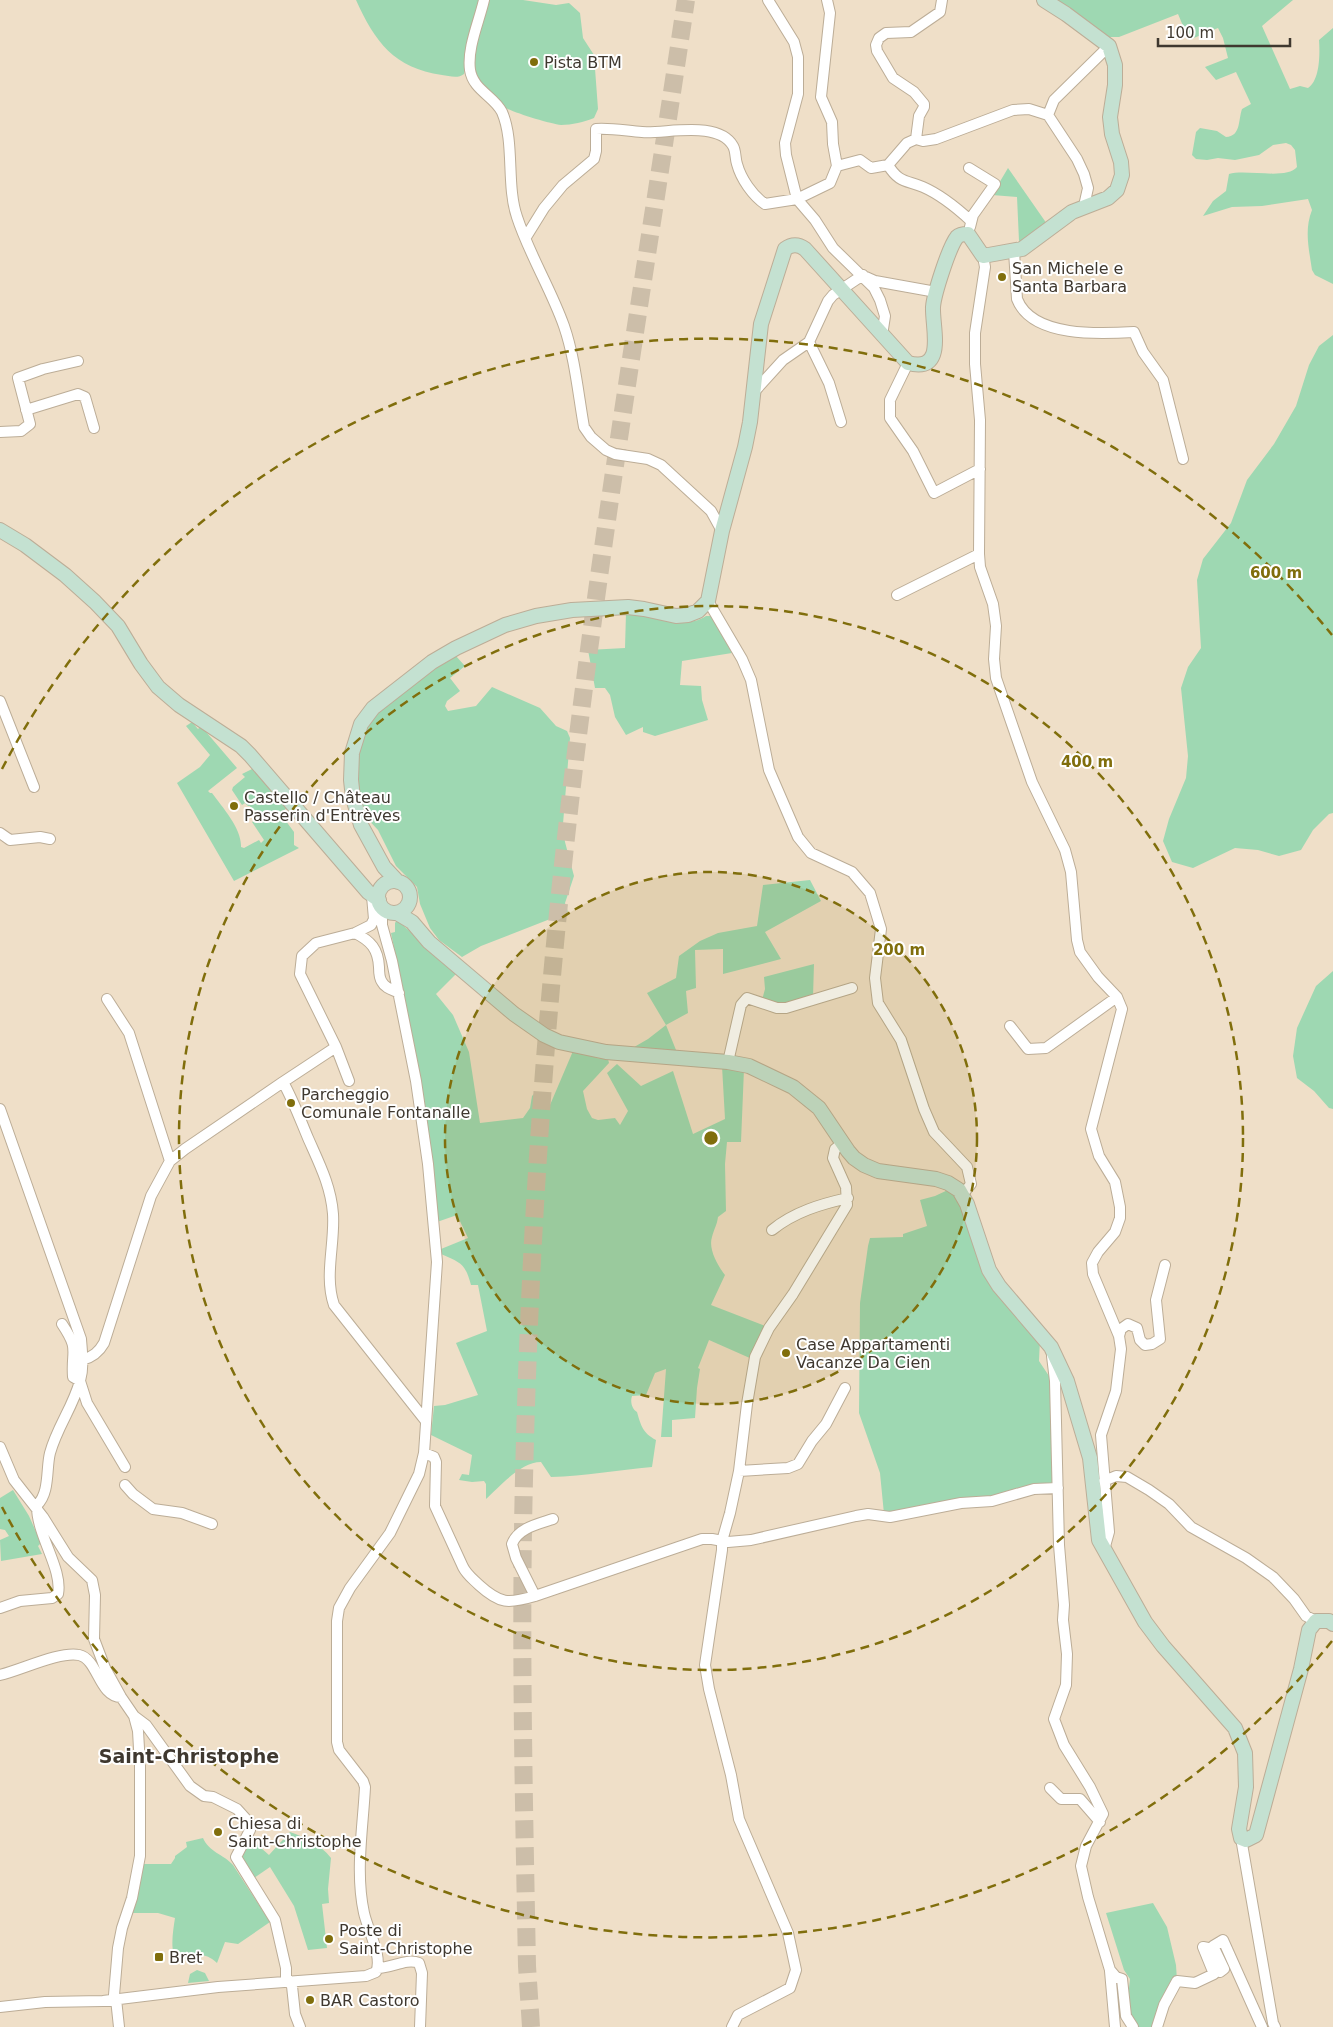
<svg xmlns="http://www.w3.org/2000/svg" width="1333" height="2027" viewBox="0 0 1333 2027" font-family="'DejaVu Sans',sans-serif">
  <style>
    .green { fill: #9ed8b2 }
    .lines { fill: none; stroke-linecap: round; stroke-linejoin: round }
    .highway-tunnel { stroke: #ccbea9; stroke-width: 18; stroke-dasharray: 18 9; stroke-linecap: butt }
    .street-casing { stroke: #bcad97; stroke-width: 12 }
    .secondary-casing { stroke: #bcad97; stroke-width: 16 }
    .street { stroke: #fff; stroke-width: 10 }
    .secondary { stroke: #c4e1d1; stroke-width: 14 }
    .ring { fill: none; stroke: #806e0c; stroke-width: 2.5; stroke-dasharray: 9 6 }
    .poi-dot { fill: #806e0c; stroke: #fff; stroke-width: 2 }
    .labels { text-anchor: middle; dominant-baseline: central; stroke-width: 4; stroke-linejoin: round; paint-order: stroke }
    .poi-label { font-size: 16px; fill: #3f382f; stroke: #fff; text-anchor: start }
    .quarter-label { font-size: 19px; font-weight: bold; fill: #3f382f; stroke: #fff }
    .centre { fill: #806e0c; stroke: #fff; stroke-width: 2.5 }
    .ring-label { font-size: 15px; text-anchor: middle; font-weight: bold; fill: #806e0c; stroke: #fff; stroke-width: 4; stroke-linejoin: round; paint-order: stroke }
  </style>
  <rect width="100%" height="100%" fill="#efdfc8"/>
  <path class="green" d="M356,0H481L464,74C458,79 449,76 442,75C394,68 375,42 356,0Z
    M489,0H523L556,5L569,3L580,13L583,38L594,55L598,109L594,118C584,122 572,125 561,125C551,124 515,113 506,108C496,101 474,80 474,67C472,45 483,21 489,0Z
    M1052,0H1293L1262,26L1290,89L1300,86L1308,88C1320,80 1320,54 1319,40L1333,28V284L1315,275L1312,270C1309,249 1304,230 1312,210L1308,199L1262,206L1232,207L1203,216L1213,201L1226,191L1229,174C1246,169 1287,180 1297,167L1295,150L1291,145L1286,143L1273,145L1259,155L1235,160L1218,158L1207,160L1196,159L1192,155L1196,132L1200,128L1217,131L1226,137C1241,136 1238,121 1242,109L1251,104L1236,72L1216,80L1205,67L1228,58L1223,38L1218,28L1189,40L1178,14L1119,37H1107Z
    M1008,168L1047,224L1027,240L1019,241L1017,197L992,195Z
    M1333,335V813L1329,814L1313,830L1301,850L1279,856L1258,850L1235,848L1193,868L1172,862L1163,841L1169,819L1186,778L1188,756L1181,688L1188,667L1201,648L1197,580L1203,559L1231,523L1247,480L1274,444L1296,406L1309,365L1319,346Z
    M626,613C652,616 683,631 706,616H712L732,653L682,661L680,685L701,686L702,700L708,720L655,736L643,732V727L626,735L615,717L610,695L605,688H595L588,650L625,648Z
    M455,655L465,666L450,678L460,691L447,701L445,706L448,711L476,706L492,687L540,708L556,726L567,731L570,738L563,824L565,842L574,876L565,903L568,912L481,946L462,957L439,940L430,928L420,904L417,887L396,866L378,830L363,814L358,788V749L365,729L377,711L397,693Z
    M192,722L198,729L201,726L237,768L208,791L210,793H212C223,808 242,829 241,847L244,848L259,840L261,843L264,840L252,822L256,820L254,816L255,815L250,806H248L245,803L242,805L232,790L233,787L245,777L242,774L254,768L287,808L280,813L294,832V845L299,848L234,881L177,783L200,767L210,755L186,726Z
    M810,880L821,901L765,932L781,959L723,974V949L695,950L696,988L686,991L688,1013L666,1025L678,1055L629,1050L648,1039L666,1025L647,993L676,978L679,956L700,941L718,933L757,926L763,885Z
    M397,920L457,973L436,994L453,1015L469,1052L480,1123L523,1118L530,1108L532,1096L536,1092L550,1105L573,1051L594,1055L596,1058L608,1059L609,1063L583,1091L587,1109L592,1118L598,1120L615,1118L620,1125L628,1111L607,1073L617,1064L641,1086L673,1071L693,1134L725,1119L722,1066L744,1069L741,1142H727L725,1164L726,1211L718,1217C717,1225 714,1229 712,1237C708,1249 718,1266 725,1275L711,1305L765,1326L752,1359L709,1340L698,1368L700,1369L697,1388L695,1418L672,1420V1437H661L666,1369L655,1373L646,1395L632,1396C630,1402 632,1409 637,1412C641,1426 643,1433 656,1440L652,1467C618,1470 585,1476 551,1477L541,1462C521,1462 500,1486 486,1499V1484L484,1481L472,1482L459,1480L462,1474L469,1475L472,1455L431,1435L434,1406L445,1405L478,1395L456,1343L487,1331L478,1285H471C465,1263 461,1263 441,1254V1249L468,1238L457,1215L437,1222L426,1112L418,1063L391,933L395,932V923Z
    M814,964L813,997L783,1005L762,1000L765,989L764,977Z
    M1333,971V1109L1329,1108L1314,1091L1297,1078L1293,1056L1297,1028L1316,986Z
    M950,1189L956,1195L985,1272L1040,1339L1039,1361L1051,1379L1054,1481L1051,1483L1027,1486L992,1499L884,1514L880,1473L859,1413L860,1303L868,1246L870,1238L903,1237V1234L927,1226L920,1200L935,1196Z
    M13,1490L29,1516L41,1543L38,1546L42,1554L1,1561L0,1540L9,1536L5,1530L0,1529V1498Z
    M290,1832C307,1838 320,1844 331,1858L328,1889L329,1903L322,1904L327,1948L308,1950L294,1906L270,1867L254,1878L241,1855L251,1839L269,1855Z
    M203,1838C209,1852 223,1854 233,1865L270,1922L238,1944L225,1942L217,1963C204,1951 192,1954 178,1963C169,1953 173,1931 175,1918L158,1913H131L142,1864H171L175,1858V1856L187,1847L186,1842Z
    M1153,1903L1167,1927L1176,1965L1177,1981L1157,2027H1133L1126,2016L1130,1979L1124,1970L1106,1913Z
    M197,1970L205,1973L209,1981L188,1983L190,1974Z"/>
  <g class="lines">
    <path class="highway-tunnel" d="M531,2027L527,1966C524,1804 520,1641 524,1479C528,1301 538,1122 555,944C585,628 639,314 686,0"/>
    <g class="street-casing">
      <path id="street" d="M484,0C479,22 467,48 470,70C473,90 494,96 502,112C515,142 506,185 517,217C529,254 551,289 564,326C575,358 578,393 584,427L591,437L606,450L615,454L648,459L661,465L711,511L722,531
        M768,0L794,42L798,57V94L785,143L786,155L797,199L815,220L833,248L874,288L880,300L885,316L883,329L880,331
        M827,0L830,13L821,97L832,122L833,144L837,166
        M1048,115L1054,100L1109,46
        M916,139L923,141L936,139L1013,110L1029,109L1048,115L1077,159L1084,174L1088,188L1084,206
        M888,165C899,183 906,180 923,187C939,194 958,209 971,221
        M969,168L995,184L973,215L970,227
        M526,237L544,208L563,185L594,159L596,151V129C612,128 627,131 642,132C666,134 718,120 733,146C736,151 735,158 737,164C741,179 753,196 765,204L797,199L830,183L837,166L860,160L871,168L888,165L907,143L916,139L919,116L924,107V104L914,92L893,78L877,51L876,45L879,38L886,33L911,32L940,12L942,0
        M1014,251L1017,299C1032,338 1101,334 1134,332L1143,352L1163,380L1183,459
        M983,256L985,267L975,333V364L980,420L979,554L980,567L993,604L996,626L994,659L996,678L1032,782L1065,850L1071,872L1077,940L1080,952L1098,977L1117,997L1122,1009L1091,1129L1099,1156L1115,1182L1120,1207V1218L1115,1232L1098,1252L1092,1263L1093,1274L1119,1336L1121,1349L1116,1391L1101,1435L1109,1532L1104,1550
        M866,277L875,281L936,292
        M809,342L829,383L841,422
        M908,363L890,400V418L913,451L934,493L980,469
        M754,392L783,360L809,342L828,301L833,295L863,275
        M26,410L78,394L85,397L94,428
        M0,432L21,431L30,424L18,378L43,369L78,361
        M897,595L979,554
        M708,601L742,659L751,680L769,770L798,837L811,853L852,872L870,893L881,929L875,978L878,1003L901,1040L924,1109L934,1132L967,1167L971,1184L963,1194
        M0,701L34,787
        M0,833L10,840L40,837L50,839
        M355,933C371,941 378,949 379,967C379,972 379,978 382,982C385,988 393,990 399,993
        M107,999L129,1033L170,1161
        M1010,1026L1028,1049L1046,1048L1117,997
        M336,1047L300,974L302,956L316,943L355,933L371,925L374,919L372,896
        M728,1062L741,1005L747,998L777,1008H786L852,988
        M283,1082L336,1047L349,1081
        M0,1109L81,1339C82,1353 84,1367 80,1381C73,1407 57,1427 50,1453C46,1468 50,1493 37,1505C36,1534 63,1569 58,1594L52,1598L20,1601L0,1608
        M772,1230C794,1212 821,1204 848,1198
        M62,1324C80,1351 71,1349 73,1377L80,1381L87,1403L125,1467
        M1119,1336L1121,1329L1128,1324L1137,1328L1140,1340L1145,1345L1152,1344L1160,1339L1156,1300L1165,1265
        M1052,1356L1055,1381L1059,1545L1064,1605L1063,1620L1067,1654L1066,1685L1054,1719L1064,1745L1090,1787L1103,1814L1086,1846L1081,1866L1088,1897L1110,1970L1116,1977L1122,1979L1126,2016L1133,2027
        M82,1360C93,1357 99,1352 104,1343L151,1196L170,1161L185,1149L283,1082C293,1100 300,1119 308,1138C319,1163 331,1186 333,1214C335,1244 324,1276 334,1305L425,1420
        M0,1447L14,1480L43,1517L68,1557L92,1580L95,1595L94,1639L105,1668L121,1697L134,1716L146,1725L190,1786L204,1796L213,1797L237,1809L246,1819L250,1830L236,1857L275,1920L286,1968V1977L292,1986L295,2014L300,2027
        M424,1453L434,1457L436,1462L435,1506L463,1567C467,1575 473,1579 479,1585C500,1604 508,1604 535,1596L702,1539H712L728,1542L751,1540L856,1516L868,1514L890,1517L961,1503L992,1501L1034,1489L1058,1488
        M739,1471L788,1468L798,1464L812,1441L826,1424L845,1388
        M1104,1481L1116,1476L1127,1477L1149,1490L1169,1504L1191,1527L1246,1558L1273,1577L1294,1599L1306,1616L1316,1621
        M125,1485L133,1494L153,1509L182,1513L212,1524
        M535,1596L516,1558L512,1544C518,1528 538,1524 553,1519
        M0,1675C21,1670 60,1651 79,1655C98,1659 99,1697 121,1697
        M1050,1788L1061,1799H1080L1100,1822
        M1241,1838L1273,2023L1275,2027
        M378,1968C392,1968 406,1958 419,1963L422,1973L420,2027
        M1110,1971L1115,2027
        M0,2007L45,2002L103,2001L218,1987L366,1976L376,1972C383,1957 368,1931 364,1913C355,1872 363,1828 365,1787L363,1781L339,1750L337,1742V1621L339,1608L350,1588L390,1533L419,1474L424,1453L437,1262L428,1164L416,1081L392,961L382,925V907
        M119,2027L116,1999L114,1995L118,1948L122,1928L132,1898L140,1856V1766L138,1731L134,1716
        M732,2027L738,2015L790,1988L796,1970L788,1933L739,1819L731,1775L709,1689L705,1665L722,1550V1541L730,1513L739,1471L747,1404L755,1357L769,1328L793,1294L847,1205L846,1187L833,1158L835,1149L843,1143
        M1157,2027L1164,2005L1177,1981L1195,1983L1214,1974L1203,1947L1208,1948L1220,1972L1224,1969L1213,1946L1223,1940L1262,2027"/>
    </g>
    <g class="secondary-casing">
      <path id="secondary" d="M0,530L25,545L65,575L95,602L118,626L141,664L158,687L179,705L241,746L250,755L368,892L379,900
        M378 897a16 16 0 1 1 32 0a16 16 0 1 1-32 0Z
        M398,882L384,867L361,825L353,798L351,780L352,753L361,724L373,708L432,662L456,648L505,625L536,616L572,610L628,607L644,609L676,616L688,615L698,611L708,601L722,531L745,447L750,422L761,324L785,249C792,244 798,244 805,249L908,363C947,373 932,328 933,307C934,294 949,247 957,237C960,234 964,234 968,234L983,256L1022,249L1072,212L1108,198L1117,190L1122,175L1121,162L1112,134L1110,117L1115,85V65L1109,46L1066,14L1044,0
        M397,913L412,922L429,942L514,1014L544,1035L559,1042L606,1052L728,1062L749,1066L793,1087L819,1108L848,1151L854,1158L864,1165L878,1171L936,1179L948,1183L959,1190L967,1204L989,1270L999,1286L1051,1347L1067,1381L1090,1458L1099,1540L1145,1622L1163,1646L1235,1728L1245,1753L1246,1787L1239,1829L1241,1838L1246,1840L1256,1835L1301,1669L1309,1630L1316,1621H1329L1333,1624"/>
    </g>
    <use href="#street" class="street"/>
    <use href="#secondary" class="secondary"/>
  </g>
  <circle cx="711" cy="1138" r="266" fill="#806e0c" fill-opacity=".12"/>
  <g class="ring">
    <circle cx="711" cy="1138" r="266"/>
    <circle cx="711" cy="1138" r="532"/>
    <path d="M1332 1641A799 799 0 0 1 2 1507M2 769A799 799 0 0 1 1332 635"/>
  </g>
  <g class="poi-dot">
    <circle cx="534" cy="62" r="5"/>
    <circle cx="1002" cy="277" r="5"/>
    <circle cx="234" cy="806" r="5"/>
    <circle cx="291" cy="1103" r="5"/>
    <circle cx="786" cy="1353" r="5"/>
    <circle cx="218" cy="1832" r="5"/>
    <circle cx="329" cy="1939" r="5"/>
    <rect x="154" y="1952" width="10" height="10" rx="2.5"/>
    <circle cx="310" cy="2000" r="5"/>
  </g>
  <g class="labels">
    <g class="poi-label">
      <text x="544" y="62">Pista BTM</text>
      <text x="1012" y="268">San Michele e<tspan x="1012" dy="18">Santa Barbara</tspan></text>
      <text x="244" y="797">Castello / Château<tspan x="244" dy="18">Passerin d'Entrèves</tspan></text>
      <text x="301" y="1094">Parcheggio<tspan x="301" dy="18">Comunale Fontanalle</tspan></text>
      <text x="796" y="1344">Case Appartamenti<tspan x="796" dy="18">Vacanze Da Cien</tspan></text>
      <text x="228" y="1823">Chiesa di<tspan x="228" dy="18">Saint-Christophe</tspan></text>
      <text x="339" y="1930">Poste di<tspan x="339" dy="18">Saint-Christophe</tspan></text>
      <text x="169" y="1957">Bret</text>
      <text x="320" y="2000">BAR Castoro</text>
    </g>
    <g class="quarter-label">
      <text x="189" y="1756">Saint-Christophe</text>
    </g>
  </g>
  <circle cx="711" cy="1138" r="8" class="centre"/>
  <g class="ring-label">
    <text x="1276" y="578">600 m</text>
    <text x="1087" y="767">400 m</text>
    <text x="899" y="955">200 m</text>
  </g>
  <path d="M1158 38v8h132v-8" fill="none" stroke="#3f382f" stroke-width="2.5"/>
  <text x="1166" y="38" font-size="15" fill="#3f382f" stroke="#ffffff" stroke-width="4" paint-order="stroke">100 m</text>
</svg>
